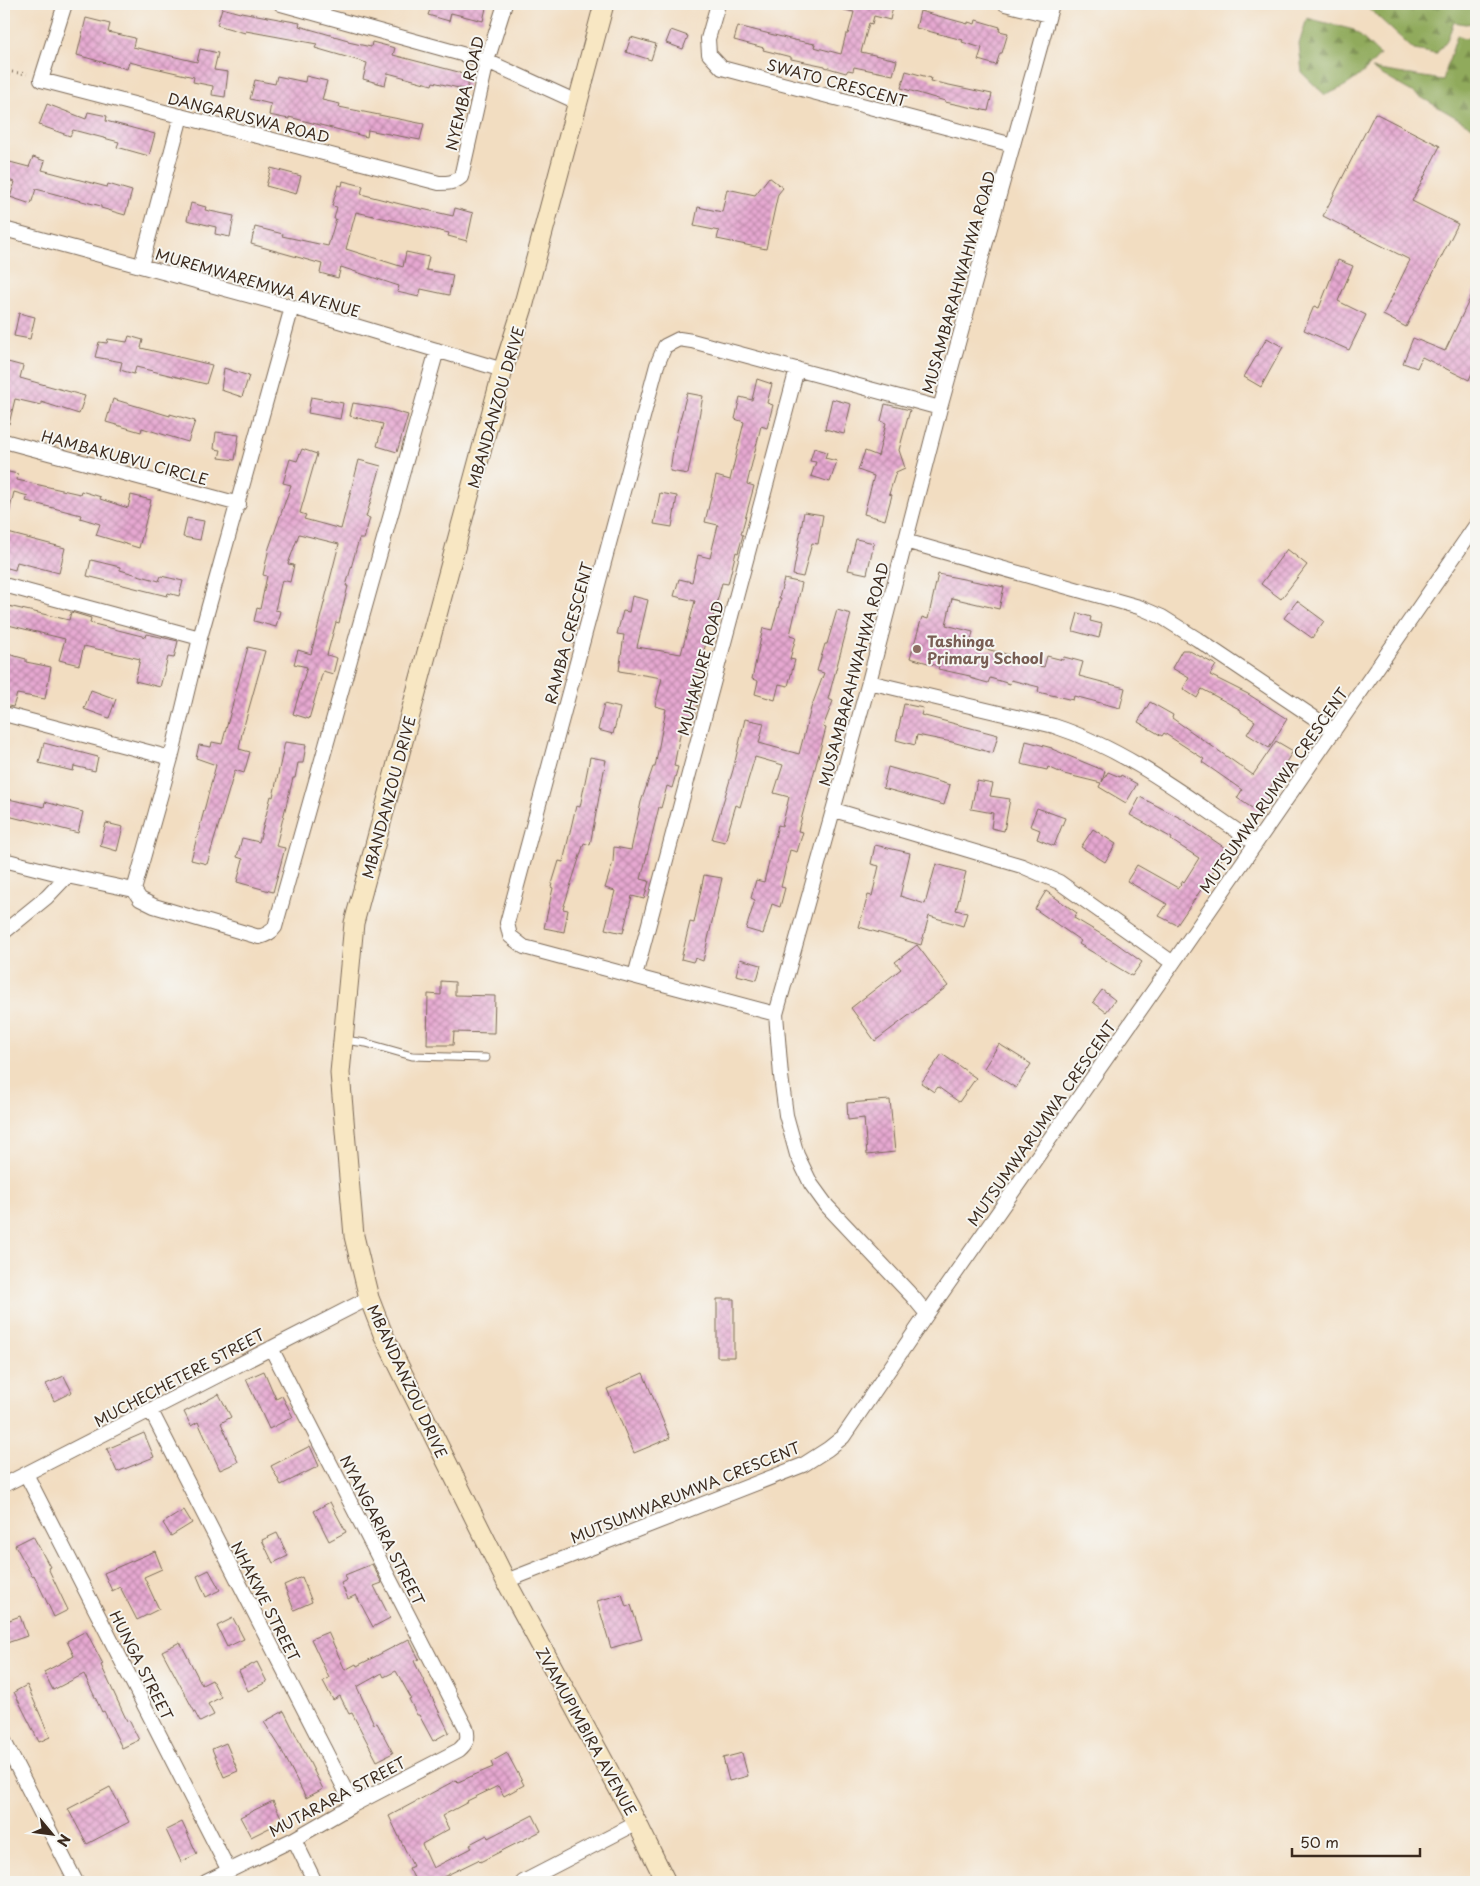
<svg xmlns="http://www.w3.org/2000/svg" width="1480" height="1886" viewBox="0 0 1480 1886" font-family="'Playpen Sans',sans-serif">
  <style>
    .forest { fill: url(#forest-firs); stroke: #666a3d }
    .building { fill: url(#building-cross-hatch) }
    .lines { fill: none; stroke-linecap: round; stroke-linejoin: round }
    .lane-casing { stroke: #7b6957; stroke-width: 9 }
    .street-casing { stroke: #7b6957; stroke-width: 16 }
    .secondary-casing { stroke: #7b6957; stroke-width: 21 }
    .path { stroke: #7b6957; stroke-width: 3; stroke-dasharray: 1 4; stroke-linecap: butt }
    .lane { stroke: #fff; stroke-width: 7 }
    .street { stroke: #fff; stroke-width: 14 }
    .secondary { stroke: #f8e7c3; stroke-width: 19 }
    .education-dot { fill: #8d6e63; stroke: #f6f6f2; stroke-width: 2 }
    .labels { text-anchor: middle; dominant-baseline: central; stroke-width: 4; stroke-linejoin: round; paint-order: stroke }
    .street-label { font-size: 15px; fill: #3b2a1e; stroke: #f6f6f2 }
    .education-label { font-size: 15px; font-weight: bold; fill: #785e54; stroke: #f6f6f2; text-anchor: start }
  </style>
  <defs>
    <pattern id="forest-firs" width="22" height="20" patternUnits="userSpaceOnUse" patternTransform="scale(1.25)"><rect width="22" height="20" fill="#90aa5c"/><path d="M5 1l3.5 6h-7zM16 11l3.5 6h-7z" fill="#778b4b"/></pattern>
    <pattern id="building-cross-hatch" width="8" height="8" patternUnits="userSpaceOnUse" patternTransform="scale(1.25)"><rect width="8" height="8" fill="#e6a8d1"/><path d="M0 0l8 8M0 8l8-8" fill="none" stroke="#bc89a9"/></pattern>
  </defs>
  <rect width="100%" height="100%" fill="#f6f6f2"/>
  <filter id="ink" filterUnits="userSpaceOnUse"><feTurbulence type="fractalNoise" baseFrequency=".02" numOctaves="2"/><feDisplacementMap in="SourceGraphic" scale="10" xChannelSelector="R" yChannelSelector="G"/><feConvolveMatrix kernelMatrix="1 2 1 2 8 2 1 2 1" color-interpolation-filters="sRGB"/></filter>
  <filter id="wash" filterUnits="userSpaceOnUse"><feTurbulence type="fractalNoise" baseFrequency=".0096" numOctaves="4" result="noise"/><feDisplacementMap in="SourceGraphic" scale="20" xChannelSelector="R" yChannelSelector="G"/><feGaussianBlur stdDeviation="1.12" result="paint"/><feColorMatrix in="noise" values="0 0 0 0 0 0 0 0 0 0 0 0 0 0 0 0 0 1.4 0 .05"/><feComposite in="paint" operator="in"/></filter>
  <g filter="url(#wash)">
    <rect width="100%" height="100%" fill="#f2ddc1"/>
    <path class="forest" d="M1364,4H1406L1412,12L1414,4H1476V23L1465,24L1454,22L1447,40L1436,54L1414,50Z
      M1307,18L1354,30L1380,55C1361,76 1351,85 1325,95L1302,73L1299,44Z
      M1476,34V129L1372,69L1443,80L1457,35L1465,38Z"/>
    <g id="blocks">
      <path class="building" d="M432,4H487L483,21L451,13L449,21L428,15Z
        M844,4H883L893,6L890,20L874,16L872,24L869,23L861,52L897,60L893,75L854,67L853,71L848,70L846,73L825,67V66L791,59V57L763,50L764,48L734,40L738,26L794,40L815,44L814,47L841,54L846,34H848L854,12L844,10Z
        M222,8L240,13L241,12L300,23L299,26L348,40V42L371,47L372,42L395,48L393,55L470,75L467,90L433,82L432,85L388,73L385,85L363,79L367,63L315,48L317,44L246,31L245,33L217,25Z
        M920,11L968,24V22L975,24L976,20L1000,27L999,31L1008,33L1002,53H1000L996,65L978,60L982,48L962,42L963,40L916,28Z
        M86,18L110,24L108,32L135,38L133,47L197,62L200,49L218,53L214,70L228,72L225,97L212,95L213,86L193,82L194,77L129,62L127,69L77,55Z
        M671,30L688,36L683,49L666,43Z
        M631,37L656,44L651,60L626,52Z
        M906,71L931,78L930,81L992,94L988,111L945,102V101L901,88Z
        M277,76L305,82L306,76L327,81L322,100L340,104L339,107L424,124L420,140L368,130L367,137L289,117V119L269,115L271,104L250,99L255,80L275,84Z
        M47,104L86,119L88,112L107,116L106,121L155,134L149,156L117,147L119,142L73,130L70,136L39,125Z
        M1375,113L1440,146L1412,201L1458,224L1406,327L1383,315L1410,260L1323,216Z
        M33,157L45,161L42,170L107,187L108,184L132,191L125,215L101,208V206L36,189L31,204L10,197L15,182L4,179L6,161L29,167Z
        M271,168L301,176L296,194L266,186Z
        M769,177L783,188L778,194L766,249L717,239L719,231L694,226L698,207L722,212L727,189L755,195Z
        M343,181L363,186L361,194L400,204L453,216L455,208L473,213L467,241L448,236L449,233L356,212L346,249L403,267L406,252L429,257L426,270L453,275L449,295L421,289L419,297L397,292L399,286L341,267L338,278L320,273L322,264L251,244L255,227L283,234L282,236L328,246L336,219H334L337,207L332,206L338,185L342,186Z
        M191,203L206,207L205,210L234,216L230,237L215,234L216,227L187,220Z
        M1338,260L1353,266L1338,301L1366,315L1349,350L1304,330L1314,306L1319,308Z
        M1476,286V363L1469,380L1422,357L1417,368L1403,363L1413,338L1445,351Z
        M19,313L35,317L30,339L14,336Z
        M129,336L143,340L141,348L212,365L206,384L136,367L134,374L120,370L122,362L95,357L99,342L107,343L108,339L127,342Z
        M1267,338L1283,347L1261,387L1244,377Z
        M4,361L23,366L20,378L85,396L79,414L41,402V405L15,399L9,424L4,423Z
        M224,368L249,376L242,397L221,390Z
        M757,379L772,384L767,403L773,405L767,428L761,426L747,484L754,486L741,534L743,535L738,553L736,552L728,584L722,583L698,673L693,694L700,696L694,717L684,714L674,766L678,767L672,788L667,786L661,808L659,807L641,879L649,881L644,899L632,896L623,933L605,929L615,891L605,888L613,862L614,847L631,850L641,802L653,767H655L666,709L655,706L662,678L619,671L624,635L617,634L623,611L629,612L632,596L648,600L637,647L681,654L695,601L674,596L679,579L692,582L698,555L710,558L718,525L705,522L716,476L730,480L744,422L735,419L740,397L752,400Z
        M687,393L703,396L688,474L670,471L674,443Z
        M311,397L343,403L340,419L308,413Z
        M113,399L170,416V414L195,421L188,442L142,428L141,432L106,422Z
        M832,399L851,404L844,434L825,429Z
        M353,403L388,409L408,415L397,452L377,446L383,424L350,416Z
        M885,404L910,410L899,450L905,468L896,472L889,494L892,495L885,520L864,514L874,476L858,470L865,451L878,456L886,423L881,421Z
        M216,432L239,435L235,460L219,458L221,450L214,449Z
        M814,448L827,452L825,458L837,461L830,482L811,476L816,462L810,461Z
        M302,449L317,454L300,513L306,515L304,519L341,529L359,460L381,466L366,517L370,518L364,539H359L346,586H348L339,623L336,622L327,655L337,658L333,674L323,671L309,719L293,714L307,667L294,664L298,650L311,654L339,544L299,534L288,564L294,565L290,582L282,580L275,610L280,611L276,627L254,621L257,608L260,609L267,576L263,575L269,548L291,485L283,483L290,459L297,461Z
        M4,471L18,474L17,480L80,494L81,491L101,497L100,499L128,508L131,495L151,500L139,548L96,535L100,524L80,518L81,515L26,501L28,496L14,492L9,513H4Z
        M660,493L677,496L672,527L654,524Z
        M804,512L823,515L818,544L812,543L803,577L793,575Z
        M187,518L204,521L200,540L183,537Z
        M4,532L65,548L59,573L17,562L15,570L4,567Z
        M856,539L874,543L867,574L848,570Z
        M1287,549L1307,565L1281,599L1261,584Z
        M91,560L120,567V570L159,581L161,576L183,581L179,596L168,593L167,596L87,576Z
        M938,574L1004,587L999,609L952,598L946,625L973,632L970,645L1018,657L1017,661L1044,667L1047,656L1063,660L1064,657L1083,662L1079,676L1125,688L1120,708L1074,696L1073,700L1038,692L1039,687L1011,680L1010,684L990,678L988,683L970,678V676L938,669L939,666L910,658L922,617L928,619Z
        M784,579L802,583L790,635L796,637L790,659L795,660L788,686L779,684L775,700L755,694L758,681L752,679L763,628L772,630L781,598H779Z
        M1297,601L1324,621L1312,638L1284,618Z
        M4,605L69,620L71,612L91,618L90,623L146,637L147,634L178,641L174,658L168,657L160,687L135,681L140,659L84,646L79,665L59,660L65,639L4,624Z
        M837,610L851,614L828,699L833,701L823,727L826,728L798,831L803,832L797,852L790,850L781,887L785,888L780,907L772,904L763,934L746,929L755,900L751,898L756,880L764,882L778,825L782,826L789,797L774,793L783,765L755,757L740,807L736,805L725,842L712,839L733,770L745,719L764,723L759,743L799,754L811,708L824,673L817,671L825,644H827Z
        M1078,613L1091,617L1090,621L1102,624L1099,638L1073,631Z
        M248,647L265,651L242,733L239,749L250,752L244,773L235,770L207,864L191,860L216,765L196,758L199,745L211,747L212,742L222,744Z
        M1182,650H1188L1216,665L1210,675L1248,694L1287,719L1269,748L1247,734L1255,721L1241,712V710L1202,689L1197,698L1183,689L1189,678L1172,668Z
        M4,653L26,659V662L51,667L45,699L17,694L13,707L4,705Z
        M91,690L116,699L109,718L84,709Z
        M1150,702L1173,715L1172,718L1253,775L1276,741L1293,751L1270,788L1273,790L1258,812L1237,798L1242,790L1202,762L1204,759L1164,733L1162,736L1138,722Z
        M604,704L620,708L613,734L598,730Z
        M904,704L923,708L921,715L998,735L993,753L952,742L917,735L915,745L896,740Z
        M1026,741L1052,748V749L1105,771L1102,782L1108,772L1120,777L1121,775L1137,784L1126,803L1099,787L1101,783L1064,774L1048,767L1047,770L1021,764Z
        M285,742L306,745L303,763H298L295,778H293L276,846L285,848L273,892L237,882L243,859L237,857L242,838L259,842L271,796L273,797Z
        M44,743L98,757L95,771L74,766L73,771L39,763Z
        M590,757L606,760L590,845L584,843L563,909L568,910L564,932L544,928L553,888L551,887L559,861L563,862L576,806L580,807Z
        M888,767L950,785L944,805L883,788Z
        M977,781L993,784L990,796L1010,799L1004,831L991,828L993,813L971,809Z
        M1140,797L1184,820L1228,850L1177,925L1159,916L1167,904L1127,881L1137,865L1178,888L1183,881L1184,882L1199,858L1171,840L1172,838L1130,815Z
        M4,798L44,807L45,802L83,812L78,833L25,819L24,820L4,815Z
        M1037,808L1065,818L1054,846L1037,839L1040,830L1030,826Z
        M106,823L123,827L117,851L100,846Z
        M1093,829L1116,844L1105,862L1081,847Z
        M875,845L910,853L900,896L925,904L936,864L966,872L956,910L967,913L963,926L929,916L921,945L859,927L868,895L872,896L879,866L871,864Z
        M704,875L722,878L703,961L695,958L693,962L681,959L690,922L694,923Z
        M1046,891L1077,913L1074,918L1116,943L1142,962L1132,976L1079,944L1081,941L1035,909Z
        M917,945L948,986L875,1041L851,1008L901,969L895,962Z
        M740,959L761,965L757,980L736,975Z
        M441,981L455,982V995L495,996L494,1033L454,1032L453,1045H427L428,994L441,995Z
        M1102,990L1115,1000L1106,1012L1093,1002Z
        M999,1044L1031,1064L1016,1088L984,1068Z
        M942,1054L976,1078L959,1102L938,1087L934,1092L921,1083Z
        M890,1100L895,1152L867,1155L864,1118L848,1120L847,1103Z
        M717,1299H734V1357H717Z
        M264,1371L276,1399L282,1396L293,1417L269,1429L246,1379Z
        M643,1373L670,1438L634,1453L607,1389Z
        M64,1376L72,1392L54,1401L46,1384Z
        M219,1394L231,1417L221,1423L238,1462L220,1470L198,1422L191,1426L184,1412Z
        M144,1433L154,1457L117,1472L107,1449Z
        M310,1446L319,1466L281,1485L271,1466Z
        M330,1502L346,1532L329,1541L314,1511Z
        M184,1510L192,1523L171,1536L163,1523Z
        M277,1533L288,1556L273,1563L262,1540Z
        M33,1536L50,1567L48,1568L68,1610L54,1617L34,1575L32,1576L15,1545Z
        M155,1551L162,1569L144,1577L159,1609L137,1620L120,1587L112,1591L104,1573Z
        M372,1564L382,1583L374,1586L390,1618L373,1627L356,1595L348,1599L341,1583L347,1580L345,1575Z
        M209,1570L220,1590L206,1597L197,1576Z
        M302,1577L312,1602L294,1610L284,1585Z
        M622,1594L626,1607L631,1605L642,1639L611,1648L597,1601Z
        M20,1616L27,1636L4,1644V1622Z
        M233,1618L244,1639L227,1647L217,1626Z
        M86,1631L103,1664L101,1665L127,1721L129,1720L139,1740L122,1748L104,1711L102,1712L84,1674L53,1690L44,1672L74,1656L67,1641Z
        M328,1632L345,1670L356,1664L357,1666L409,1639L419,1659L414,1661L449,1732L433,1741L419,1715H417L409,1699L411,1698L396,1671L384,1677L382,1673L357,1687L374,1724L377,1723L393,1753L377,1761L352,1713L349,1714L340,1696L333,1700L323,1681L329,1678L311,1639Z
        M180,1642L202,1685L212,1680L221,1697L208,1704L214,1715L200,1722L162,1651Z
        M257,1662L267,1682L248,1691L239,1671Z
        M27,1685L50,1737L39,1742L14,1692Z
        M284,1711L323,1789L306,1798L280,1747L264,1722Z
        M226,1743L238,1771L224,1777L212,1749Z
        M507,1753L524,1785L504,1796L498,1786L467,1801L468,1802L442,1816L449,1829L422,1844L433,1868L472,1848L470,1844L487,1835L488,1838L533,1815L541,1831L480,1862L478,1860L443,1877L446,1882H404L414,1878L409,1868L413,1866L389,1816L456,1780L458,1782L493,1767L491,1762Z
        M742,1753L748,1776L729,1781L723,1758Z
        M110,1787L129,1822L87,1844L68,1809Z
        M273,1801L283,1821L251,1837L240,1817Z
        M182,1822L197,1854L181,1862L166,1830Z"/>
    </g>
  </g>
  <g filter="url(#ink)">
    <use href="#blocks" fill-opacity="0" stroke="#7b6957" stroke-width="1"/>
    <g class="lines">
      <g class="lane-casing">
        <path id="lane" d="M344,1040L366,1043L412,1056L486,1058"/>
      </g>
      <g class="street-casing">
        <path id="street" d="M65,4L41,80L439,183C448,183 454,183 461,177L487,61L505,4
          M281,4L487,61L577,102
          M718,4L708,39L709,54L722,68L1013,145
          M1005,4L1049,15
          M4,229L292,307L503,370
          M141,266L181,116
          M4,441L239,504
          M905,541L1139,607L1162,617L1197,639L1334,731
          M4,585L200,638
          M869,682L1054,726C1128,750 1191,800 1255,843
          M4,714L171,758
          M834,810L1022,866L1059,882L1173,963
          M4,860L67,876L134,890L140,899L154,906L259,937C266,935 271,933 275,927L437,350
          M134,890L171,758L200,638L292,307
          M4,932L47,897L67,876
          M635,976L797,369
          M776,1014L524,947L510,936L507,923L657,365L665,346L679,339L692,341L940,408
          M927,1314L913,1297L827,1206L811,1184L797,1155L786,1115L781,1076L776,1014L869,682L940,408L1052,4
          M151,1411L353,1805
          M26,1474L229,1871
          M4,1485L369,1298
          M506,1581L803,1465L828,1449L843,1437L927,1314L1173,963L1476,525
          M4,1741L76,1882
          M294,1839L315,1882
          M206,1882L294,1839L353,1805L459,1750C467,1743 469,1738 466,1728L271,1348
          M523,1882L637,1823"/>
      </g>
      <g class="secondary-casing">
        <path id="secondary" d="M604,4L523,307L503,370L354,923L340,1073L354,1236L369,1298L383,1334L506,1581L637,1823L666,1882"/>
      </g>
      <path class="path" d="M4,78L12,72L27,74"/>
      <use href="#lane" class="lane"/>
      <use href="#street" class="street"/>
      <use href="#secondary" class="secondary"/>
    </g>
  </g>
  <circle class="education-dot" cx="917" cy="649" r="5"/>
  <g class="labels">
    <g class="street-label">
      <text transform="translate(837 82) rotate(15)">SWATO CRESCENT</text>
      <text transform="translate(464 93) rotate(-76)">NYEMBA ROAD</text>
      <text transform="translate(249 117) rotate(14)">DANGARUSWA ROAD</text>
      <text transform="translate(258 282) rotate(16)">MUREMWAREMWA AVENUE</text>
      <text transform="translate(958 282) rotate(-74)">MUSAMBARAHWAHWA ROAD</text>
      <text transform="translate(495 407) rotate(-74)">MBANDANZOU DRIVE</text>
      <text transform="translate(125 457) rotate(15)">HAMBAKUBVU CIRCLE</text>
      <text transform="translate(568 633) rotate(-75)">RAMBA CRESCENT</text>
      <text transform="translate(700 668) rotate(-75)">MUHAKURE ROAD</text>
      <text transform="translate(853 674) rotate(-75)">MUSAMBARAHWAHWA ROAD</text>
      <text transform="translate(1273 790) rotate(-55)">MUTSUMWARUMWA CRESCENT</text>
      <text transform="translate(388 797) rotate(-75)">MBANDANZOU DRIVE</text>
      <text transform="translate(1041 1123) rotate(-55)">MUTSUMWARUMWA CRESCENT</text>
      <text transform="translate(179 1377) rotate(-28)">MUCHECHETERE STREET</text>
      <text transform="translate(408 1381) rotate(65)">MBANDANZOU DRIVE</text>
      <text transform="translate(685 1492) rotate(-22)">MUTSUMWARUMWA CRESCENT</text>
      <text transform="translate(383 1530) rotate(63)">NYANGARIRA STREET</text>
      <text transform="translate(266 1601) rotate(63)">NHAKWE STREET</text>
      <text transform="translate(142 1665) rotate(63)">HUNGA STREET</text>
      <text transform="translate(587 1731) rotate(61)">ZVAMUPIMBIRA AVENUE</text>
      <text transform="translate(337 1796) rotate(-28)">MUTARARA STREET</text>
    </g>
    <g class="education-label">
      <text x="927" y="640">Tashinga<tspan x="927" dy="17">Primary School</tspan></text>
    </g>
  </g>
  <rect width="1480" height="1886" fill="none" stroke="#f6f6f2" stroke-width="20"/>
  <g transform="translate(52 1834) rotate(119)" stroke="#f6f6f2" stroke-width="4" paint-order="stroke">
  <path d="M0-4L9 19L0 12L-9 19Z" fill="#3b2a1e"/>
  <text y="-8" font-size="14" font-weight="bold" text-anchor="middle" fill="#3b2a1e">N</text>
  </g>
  <path d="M1292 1848v8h128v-8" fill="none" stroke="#3b2a1e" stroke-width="2.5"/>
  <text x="1300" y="1848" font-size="15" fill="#3b2a1e" stroke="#f6f6f2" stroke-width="4" paint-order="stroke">50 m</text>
</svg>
